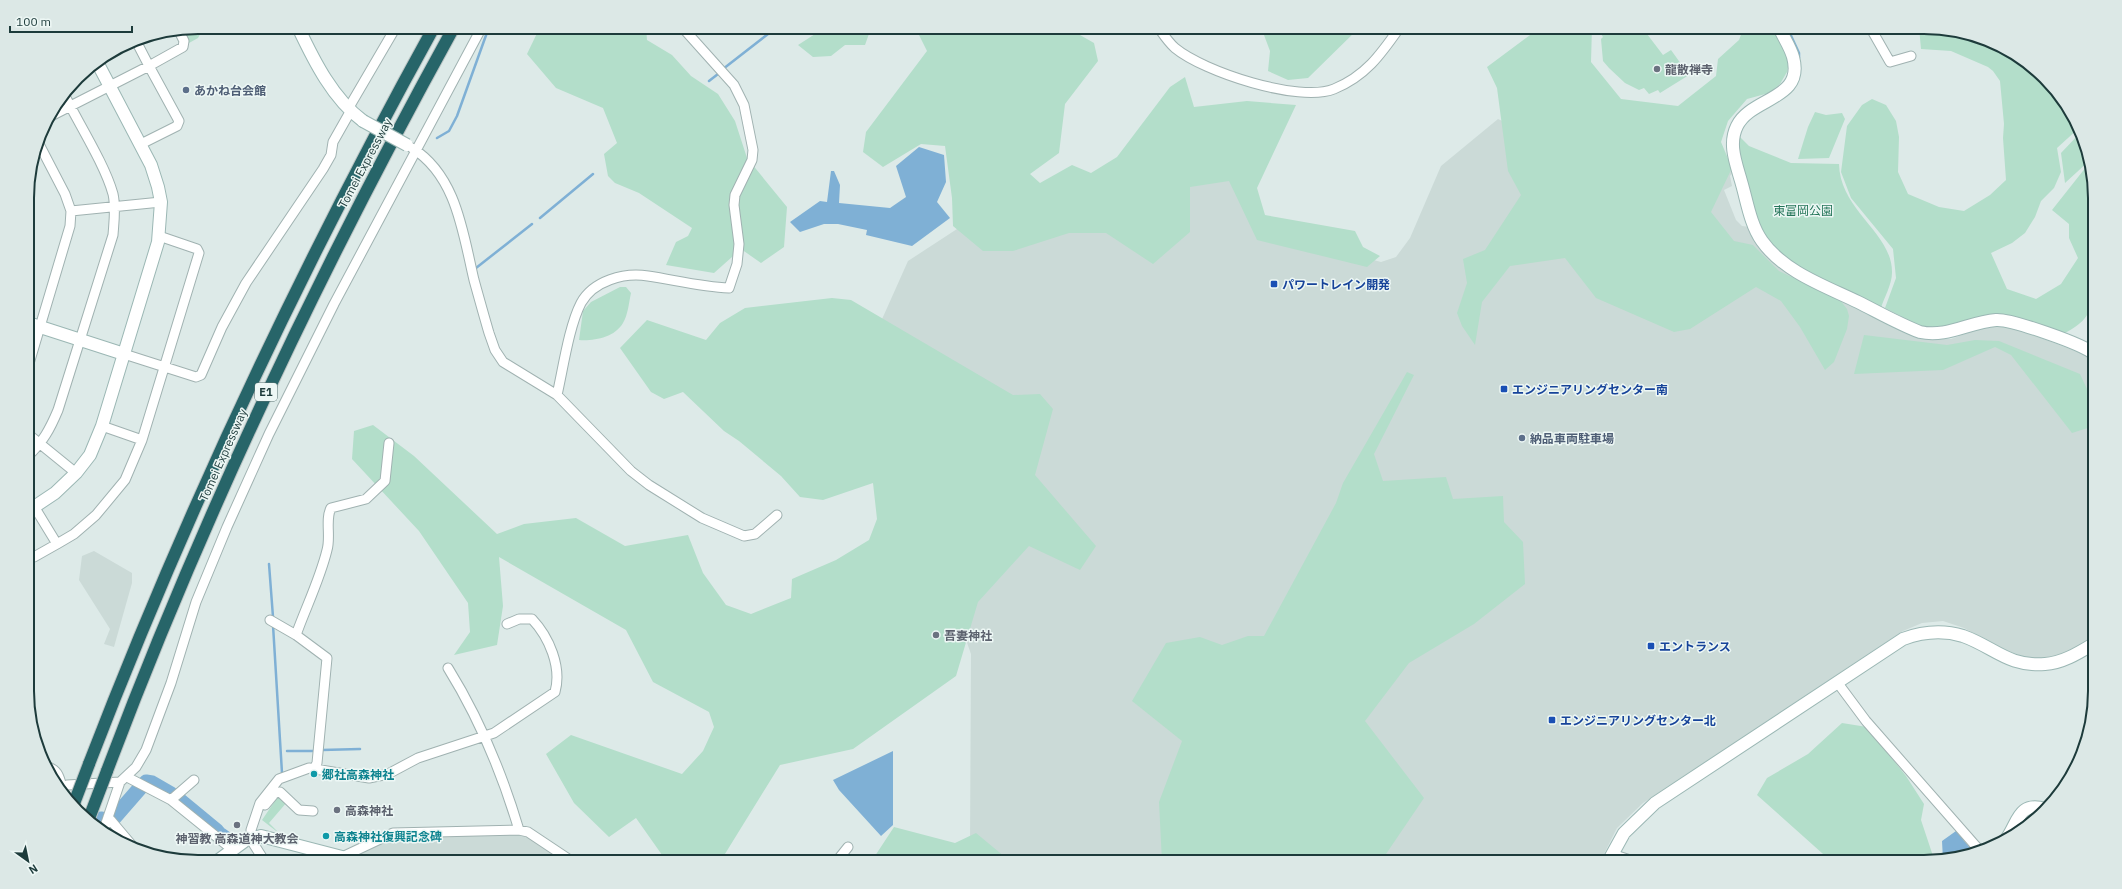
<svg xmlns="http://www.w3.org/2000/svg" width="2122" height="889" viewBox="0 0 2122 889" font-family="'IBM Plex Sans','Noto Sans JP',sans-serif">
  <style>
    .built { fill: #cbdad7 }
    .green { fill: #b3deca }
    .water { fill: #7fb0d5 }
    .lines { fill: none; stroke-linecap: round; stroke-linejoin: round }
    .stream { stroke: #7fb0d5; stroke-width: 2.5 }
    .river { stroke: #7fb0d5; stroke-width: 15 }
    .street-casing { stroke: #a0b2b1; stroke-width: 11 }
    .secondary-casing { stroke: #9bb7b4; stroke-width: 14 }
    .highway-casing { stroke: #bbc4c4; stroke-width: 14 }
    .street { stroke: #fff; stroke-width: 9 }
    .secondary { stroke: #fff; stroke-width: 12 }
    .highway { stroke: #276569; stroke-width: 12 }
    .secondary-bridge-casing { stroke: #9bb7b4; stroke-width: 14; stroke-linecap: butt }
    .highway-bridge-casing { stroke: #bbc4c4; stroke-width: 14; stroke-linecap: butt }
    .secondary-bridge { stroke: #fff; stroke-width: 12 }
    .highway-bridge { stroke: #276569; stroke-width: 12 }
    .worship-dot { fill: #6b7280; stroke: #edf7f5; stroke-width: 1.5 }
    .service-dot { fill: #5c6f8a; stroke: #edf7f5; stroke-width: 1.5 }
    .transit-dot { fill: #1a4fb4; stroke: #edf7f5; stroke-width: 1.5 }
    .culture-dot { fill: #0f9aa8; stroke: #edf7f5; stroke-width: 1.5 }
    .labels { text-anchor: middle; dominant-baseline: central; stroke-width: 3; stroke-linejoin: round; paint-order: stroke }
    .shield { fill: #edf7f5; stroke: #5b7373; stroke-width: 1 }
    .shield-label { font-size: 11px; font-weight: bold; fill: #1d3b3b }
    .worship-label { font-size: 12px; font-weight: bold; fill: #5b616d; stroke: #edf7f5; text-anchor: start }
    .service-label { font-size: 12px; font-weight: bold; fill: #4e5e75; stroke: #edf7f5; text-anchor: start }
    .street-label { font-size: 12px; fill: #1d3b3b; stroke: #edf7f5 }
    .park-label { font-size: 12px; fill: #247559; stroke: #edf7f5 }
    .transit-label { font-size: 12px; font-weight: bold; fill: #164399; stroke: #edf7f5; text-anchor: start }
    .culture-label { font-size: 12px; font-weight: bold; fill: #0d838f; stroke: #edf7f5; text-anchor: start }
    .rim { fill: none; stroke: #1d3b3b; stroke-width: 2 }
  </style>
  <rect width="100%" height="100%" fill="#ddeae8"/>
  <path class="built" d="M1498,119L1557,147L1734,171L1730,176L1732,186L1724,190L1736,220L1742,226L1750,227L1926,339H1951L1987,326H2010L2088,356L2094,365L2095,636L2068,653L2052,659H2038L2022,656L2001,648L1964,628L1943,621L1922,623L1903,631L1643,803L1617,828L1600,862H988L970,847L971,654L866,355L908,261L980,214L1231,172L1256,229L1381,262L1396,257L1410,238L1441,166Z
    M94,551L132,573V583L114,647L104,644L110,629L79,580L82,556Z
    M526,834L567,862H352L354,856L392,837Z"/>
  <path class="green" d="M198,27H204L198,38L189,43L182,30Z
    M540,27H646L647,40L672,55L691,76L718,94L735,121L747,158L787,207L784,247L761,263L741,249L714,273L666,265L676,242L688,236L692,228L639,193L615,183L608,176L604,154L617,143L603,108L556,88L527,54Z
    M826,27H869L870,31L865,45H845L831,56L813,57L798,45Z
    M915,27H1066L1094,43L1098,61L1065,104L1059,153L1030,174L1040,183L1072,165L1091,173L1117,157L1170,87L1185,77L1194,107L1247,101L1296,105L1257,188L1265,215L1355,231L1363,247L1380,256L1367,267L1257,240L1229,181L1190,187V232L1153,264L1106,233H1069L1013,251H983L953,226L952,198L945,146L921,144L883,167L863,152L866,132L927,51Z
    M1261,27H1360L1308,78L1288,80L1268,71L1270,51Z
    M1541,27H1592L1591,62L1621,99L1678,106L1716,76L1718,59L1739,40L1744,27H1773L1789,62L1787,72L1780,84L1769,93L1747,99L1728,121L1721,142L1732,168L1711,212L1734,241L1753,245L1779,271L1840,300L1847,309L1849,316L1847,329L1834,362L1825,370L1800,327L1781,301L1756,287L1690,329L1674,332L1596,298L1565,258L1510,266L1482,302L1475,345L1462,326L1457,313L1467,283L1463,259L1485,250L1521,195L1508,171L1497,88L1487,67Z
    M1601,27H1655L1647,34L1663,55L1671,50L1689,75L1660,93L1658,90L1649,94L1644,88L1639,90L1625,83L1609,68L1603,61L1601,39L1603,37L1600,32Z
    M1919,27L1989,40L2028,62L2060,94L2079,128L2057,148L2061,172L2054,188L2041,201L2035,217L2025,233L2012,243L1991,253L2007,289L2036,299L2061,284L2078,258L2069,238V224L2052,210L2090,162L2094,176V297C2089,317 2083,323 2065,333L2014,316H1987L1947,328H1924L1885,308L1896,278L1893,249L1851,198L1841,172L1847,126L1862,105L1872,99L1886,105L1896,121L1899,137L1898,172L1908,194L1939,207L1964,211L1990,195L2006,180L2003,138L2004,124L2000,81L1993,71L1988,67L1951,51L1921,49Z
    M1815,112L1826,115L1842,113L1845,119L1829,158L1798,159L1808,127Z
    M2081,132L2089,161L2065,183L2061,153Z
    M1737,134L1749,146L1791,163L1839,164C1840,211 1893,233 1892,273C1892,284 1884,298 1881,308C1842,289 1777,269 1760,226L1739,160Z
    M620,287H626L631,293C629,302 628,315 623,323C614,338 594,341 579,340L583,311L591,302Z
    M832,298L851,300L1013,395L1040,394L1053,409L1035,475L1096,546L1080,570L1029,546L978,602L956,676L853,749L780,765L720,862H667L636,818L609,837L574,803L546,754L571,735L682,774L703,751L714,727L709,712L653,682L626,630L499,557L503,606L497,645L454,655L470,632L468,603L419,531L352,459L354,431L373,425L414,456L497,534L524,524L576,518L625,546L688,535L703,573L726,605L751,614L791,598L792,579L836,560L869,540L877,519L873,483L823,500L800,497L781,476L739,441L724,431L683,392L664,399L651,392L620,348L647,320L706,340L720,323L745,308Z
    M1864,335L1947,345L1975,340L1999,341L2080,374L2094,404V426L2072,433L2011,355L1995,347L1943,370L1854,374Z
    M1407,372L1414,375L1374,454L1383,481L1446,477L1453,499L1503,496L1504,522L1523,542L1525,584L1474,624L1409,663L1365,721L1424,798L1384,857L1374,862H1162L1159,802L1182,741L1132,701L1166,643L1200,637L1222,645L1248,636H1264L1336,503L1343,483Z
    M1842,723L1867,727L1906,776L1924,804L1921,820L1935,862H1892L1879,855L1867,862H1832L1757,795L1767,778L1808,754Z
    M282,796L287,802L269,823L280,834L262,820L277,798Z
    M894,827L955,843L976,833L1011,862H871Z"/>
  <path class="water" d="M919,147L944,155L946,182L937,202L950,218L912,246L866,235L867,230L838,224H824L800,232L790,222L820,201L827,202L831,171H834L840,185L839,203L890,208L906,197L896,166Z
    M893,751V825L881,836L839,790L833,780Z
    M1956,831L1975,854L1943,860L1942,841Z"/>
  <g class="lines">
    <path class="stream" d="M1787,27L1799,53V58
      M723,69L777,27
      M709,81L718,74
      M437,138L449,131L457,116L489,27
      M540,218L593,174
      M476,268L532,224
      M269,564L273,617
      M273,625L282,773
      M322,750L360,749
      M287,751H314"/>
    <path class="river" d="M146,782L152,783L171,794
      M177,798L217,831
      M113,819L140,788
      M88,820L102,819
      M221,835L232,843"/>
    <g class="street-casing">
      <path id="street" d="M1158,27C1163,34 1169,43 1175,48C1204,72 1299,103 1334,89C1366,76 1381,54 1400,27
        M1870,27L1890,62L1911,56
        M135,39L149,66L183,47L184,41L179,31
        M348,109L396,27
        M49,117L149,66L179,121L177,126L141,144
        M412,148C457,176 463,234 474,280C479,298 484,316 489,333L495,350L503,362L557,395L631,471L649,485L702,518L744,536L755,534L777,515
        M71,211L161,202
        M124,354L196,377L201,375L222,327L246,283L323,169L331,155L333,142L350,112
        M28,367L70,226L71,211L65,194L39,144
        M557,395C563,369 569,326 581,303C593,281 624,272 648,276C675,280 701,287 729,288L737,264L739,244L734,205L735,195L752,160L753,150L744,105L734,85L682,27
        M102,426L142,440
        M28,434L76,473
        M28,456C43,442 50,429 58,410L113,235C114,221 116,207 113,194C105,165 79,124 65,96
        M35,508L57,544L74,534L96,515L125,480L142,440L199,253L197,249L159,236
        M34,557L57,544
        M270,620L296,635L327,658L317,763L314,769
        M296,635C306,607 320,579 327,550C331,537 325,519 331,508L366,499L385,481L389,443
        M448,668C479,718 502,773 519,830
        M1837,682L1866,721L1981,852
        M46,766C58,770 59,776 62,787
        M127,777L171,800L228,846L236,862
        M59,789L67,785L120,782L136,767L146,750L171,683L196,602L227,527L269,434L334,304L482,27
        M171,800L194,780
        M265,805L275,793L280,792L299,810L313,811
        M108,817L135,849
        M103,832L120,782
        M1612,854L1636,862
        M265,862L253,843L251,830L260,803L279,779L309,768L369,778L388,774L418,758L494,733L555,692C562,667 549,637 532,619H519L507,624
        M344,862L342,857L393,833L519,830L528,832L573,862
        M836,862L848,847
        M1659,862H1667"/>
    </g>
    <g class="secondary-casing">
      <path id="secondary" d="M298,27C314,61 333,99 363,121
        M1779,27C1783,37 1790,46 1793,57C1805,100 1751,97 1737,126C1728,144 1736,163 1741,181C1747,201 1750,224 1762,241C1784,272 1825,286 1858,302C1878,312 1899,324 1920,332C1947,338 1969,322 1996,320C2011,319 2083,344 2094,354
        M28,323L124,354
        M28,511L55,493L76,473L90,455L102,426L158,242L161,202L158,187L151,165L97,62
        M2007,838C2018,822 2019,801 2045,809
        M216,862L246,840L261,836L342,857
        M1608,862L1624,833L1655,803L1903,639C1922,632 1943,630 1963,636C1994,647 2008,667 2045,664C2063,663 2080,652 2095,643"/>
    </g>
    <g class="highway-casing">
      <path id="highway" d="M89,764C187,509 302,266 434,27
        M107,771C204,513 321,268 454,27"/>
    </g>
    <use href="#street" class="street"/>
    <use href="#secondary" class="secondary"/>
    <use href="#highway" class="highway"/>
    <g class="secondary-bridge-casing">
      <path id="secondary-bridge" d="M363,121L407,145"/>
    </g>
    <g class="highway-bridge-casing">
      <path id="highway-bridge" d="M73,806L89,764
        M88,821L107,771"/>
    </g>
    <use href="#secondary-bridge" class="secondary-bridge"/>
    <use href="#highway-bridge" class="highway-bridge"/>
  </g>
  <g class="worship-dot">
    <circle cx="1657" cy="69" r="4"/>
    <circle cx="936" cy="635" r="4"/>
    <circle cx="337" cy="810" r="4"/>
    <circle cx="237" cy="825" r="4"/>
  </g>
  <g class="service-dot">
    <circle cx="186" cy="90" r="4"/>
    <circle cx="1522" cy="438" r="4"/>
  </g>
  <g class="transit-dot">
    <rect x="1270" y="280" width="8" height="8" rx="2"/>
    <rect x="1500" y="385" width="8" height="8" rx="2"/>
    <rect x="1647" y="642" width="8" height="8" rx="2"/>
    <rect x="1548" y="716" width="8" height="8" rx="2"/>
  </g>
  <g class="culture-dot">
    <circle cx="314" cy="774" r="4"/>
    <circle cx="326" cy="836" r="4"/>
  </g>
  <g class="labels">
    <rect class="shield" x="255" y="383" width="22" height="18" rx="3"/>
    <g class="shield-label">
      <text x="266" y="392">E1</text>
    </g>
    <g class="worship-label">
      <text x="1665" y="69">龍散禅寺</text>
      <text x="944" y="635">吾妻神社</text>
      <text x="345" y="810">高森神社</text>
      <text x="237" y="838" text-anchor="middle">神習教 高森道神大教会</text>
    </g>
    <g class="service-label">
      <text x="194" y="90">あかね台会館</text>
      <text x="1530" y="438">納品車両駐車場</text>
    </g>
    <g class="street-label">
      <text transform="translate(365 163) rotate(-62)">Tomei Expressway</text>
      <text transform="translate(223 455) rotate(-66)">Tomei Expressway</text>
    </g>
    <g class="park-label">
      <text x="1803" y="210">東富岡公園</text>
    </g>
    <g class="transit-label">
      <text x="1282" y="284">パワートレイン開発</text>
      <text x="1512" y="389">エンジニアリングセンター南</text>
      <text x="1659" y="646">エントランス</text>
      <text x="1560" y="720">エンジニアリングセンター北</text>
    </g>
    <g class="culture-label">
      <text x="322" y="774">郷社高森神社</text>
      <text x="334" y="836">高森神社復興記念碑</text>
    </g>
  </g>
  <path d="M0 0H2122V889H0ZM198 34H1924A164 164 0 0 1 2088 198V691A164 164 0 0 1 1924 855H198A164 164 0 0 1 34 691V198A164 164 0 0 1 198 34Z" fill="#dce8e6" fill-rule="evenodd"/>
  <path class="rim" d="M198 34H1924A164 164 0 0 1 2088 198V691A164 164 0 0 1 1924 855H198A164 164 0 0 1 34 691V198A164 164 0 0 1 198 34Z"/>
  <g transform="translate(28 861) rotate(147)" stroke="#edf7f5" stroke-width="3" paint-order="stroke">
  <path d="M0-3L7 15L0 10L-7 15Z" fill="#1d3b3b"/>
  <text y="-6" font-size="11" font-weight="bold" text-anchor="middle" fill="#1d3b3b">N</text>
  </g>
  <path d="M10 26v6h122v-6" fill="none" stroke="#1d3b3b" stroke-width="2"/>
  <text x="16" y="26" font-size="12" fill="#1d3b3b" stroke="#edf7f5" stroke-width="3" paint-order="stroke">100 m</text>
</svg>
